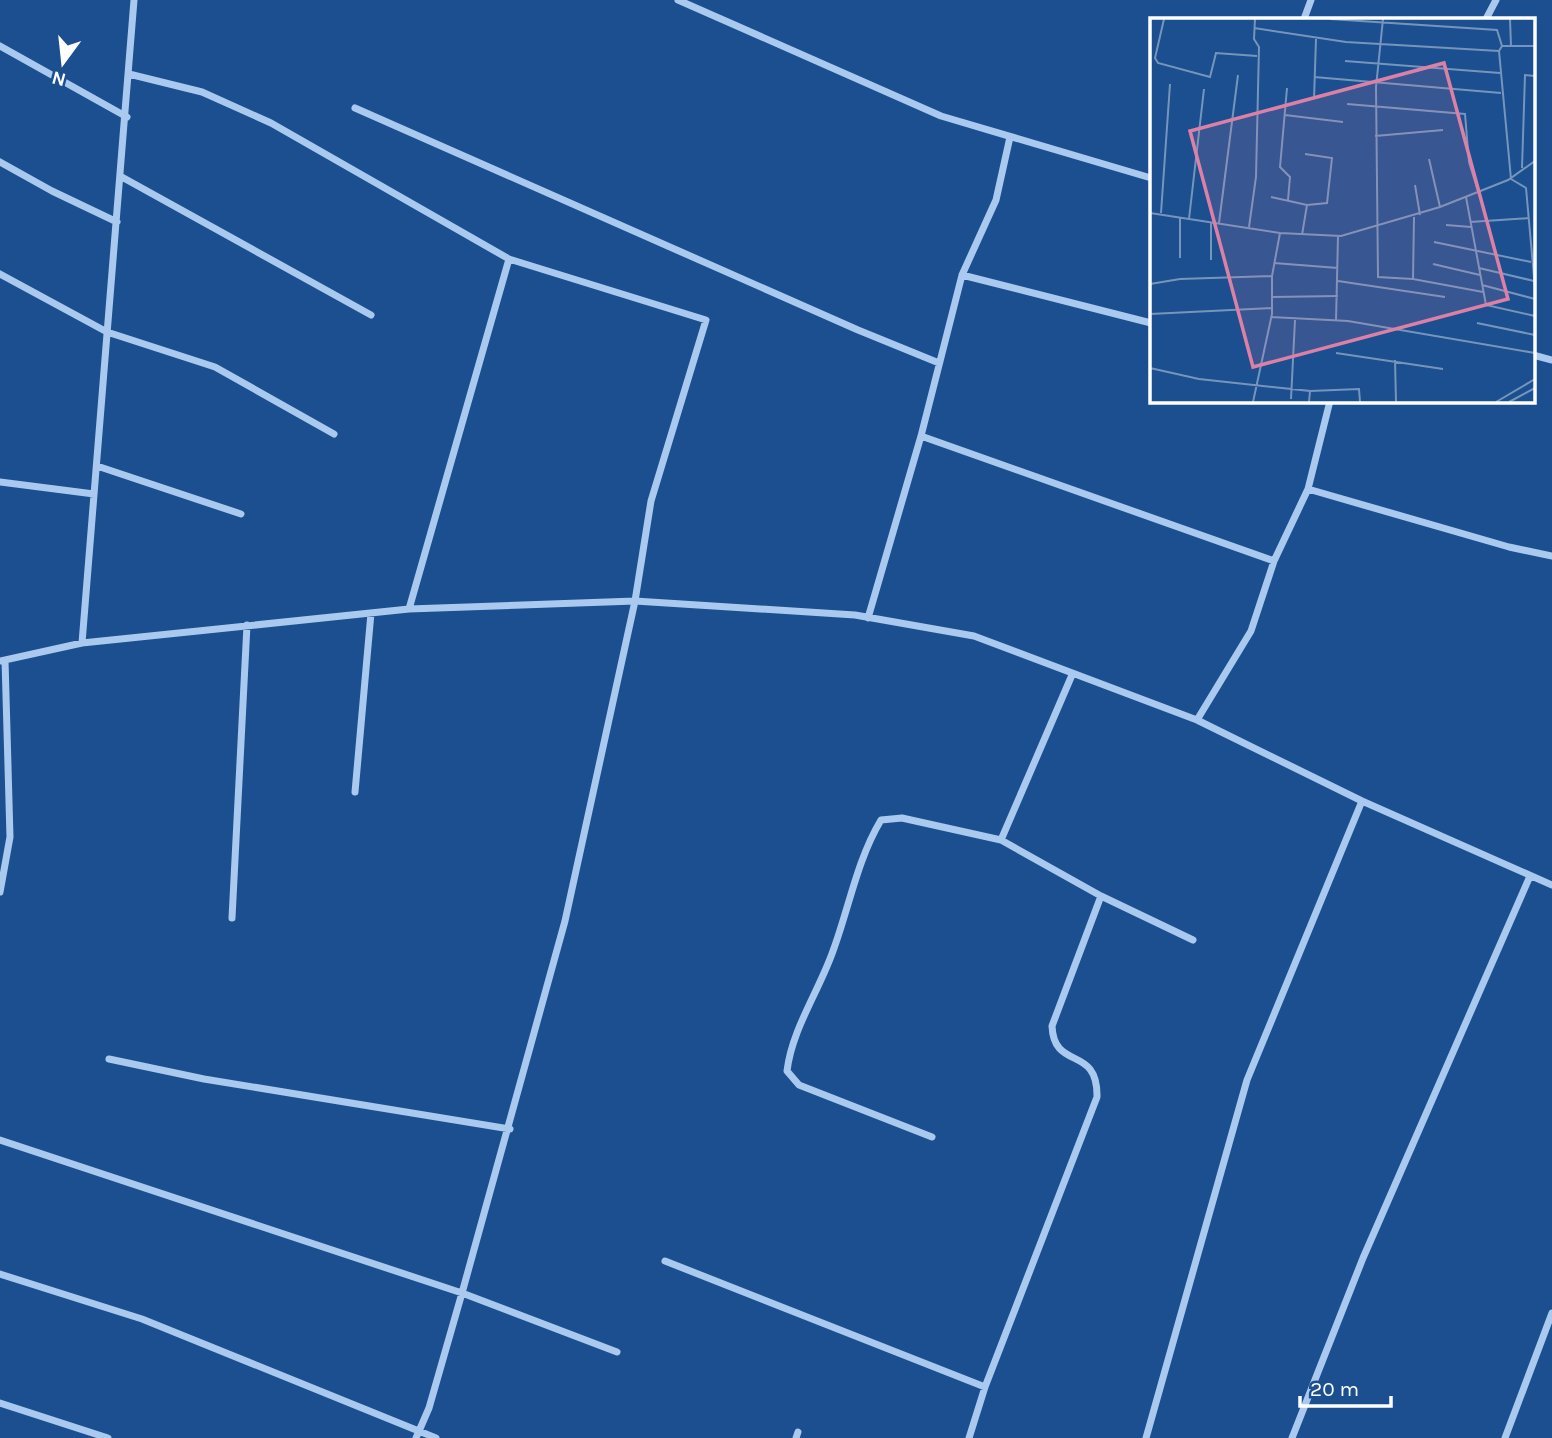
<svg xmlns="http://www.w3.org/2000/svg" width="1552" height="1438" viewBox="0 0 1552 1438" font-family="Karla,sans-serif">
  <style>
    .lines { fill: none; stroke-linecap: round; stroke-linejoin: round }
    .street { stroke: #a9c9ee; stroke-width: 7 }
    .inset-road { fill: none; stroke: #7695bc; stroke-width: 2 }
    .view { fill: #dd80a5; fill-opacity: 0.15; stroke: #dd80a5; stroke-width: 3.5 }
    .inset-edge { fill: none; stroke: #fff; stroke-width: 3.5 }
  </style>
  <rect width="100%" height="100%" fill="#1b4f8f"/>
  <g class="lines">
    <path class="street" d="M678,0L941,116L1151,178
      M1304,19L1311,0
      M1486,19L1496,0
      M0,46L127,117
      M129,74L202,92L271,123L509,259L706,320L651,501L635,601L565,921L462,1293L429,1408L416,1438
      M355,108L858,330L939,363
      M0,162L52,191L117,222
      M120,176L371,315
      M0,274L107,332L215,367L334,434
      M962,275L1151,323
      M1533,355L1552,360
      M921,436L1274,561
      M97,466L241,514
      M0,482L94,494
      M1308,489L1509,547L1552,556
      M409,609L509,259
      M868,618L921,436L962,275L996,200L1010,137
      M82,643L134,0
      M0,661L82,643L409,609L635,601L855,615L974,636L1197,720L1362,801L1552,885
      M1197,720L1251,631L1274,561L1308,489L1330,401
      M355,792L371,613
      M1001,840L1072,675
      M0,892L10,837L5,660
      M232,918L247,625
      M109,1059L204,1079L510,1129
      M932,1137L799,1085L787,1071C792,1029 819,991 833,951C849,908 857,860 881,820L902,818L1001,840L1101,896L1193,940
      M0,1140L462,1293L617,1352
      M665,1261L985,1387
      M0,1274L142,1319L436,1438
      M0,1403L108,1438
      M796,1438L798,1432
      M969,1438L985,1387L1097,1097C1098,1044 1054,1072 1052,1026L1101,896
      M1146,1438L1247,1080L1362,801
      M1292,1438L1363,1258L1530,876
      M1505,1438L1552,1313"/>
  </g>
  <g transform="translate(1150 18)">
    <rect width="385" height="385" fill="#1b4f8f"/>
    <path class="inset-road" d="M14,1L5,40L8,45L60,59L66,35L107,38M180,1L347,12L352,28M233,1L226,69L228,259L263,261L333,274M360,1L361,28M104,10L196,24L349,33M385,28H352L349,33L361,161L376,170L385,270M195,43L350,55M164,59L351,75M137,70L130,149L140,159L138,182M164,81L166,21M197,86L315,96L319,144L328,173M135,97L193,104M225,118L293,112M279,141L290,189M372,150L375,57L385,58M265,167L270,197M121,179L157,187L177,185L182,140L155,136M316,179L336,287L385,298M0,195L130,215L191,218L290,189L358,162L385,143M11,195L20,66M39,201L54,71M61,204V242M320,204L378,200M69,205L88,57M296,207L321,209M99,209L106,159L109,29L104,21L105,1M152,217L157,187M284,224L381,244M30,240V200M124,245L188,250M283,246L330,257M329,250L384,263M263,261L264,199M188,263L295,279M0,266L30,261L122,258M332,267L385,281M122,279L188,278M0,296L122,290M121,299L198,303L385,335M186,303L188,218M327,305L385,317M186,335L293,351M245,342L246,384M0,350L49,361L160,373L159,384M160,373L209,371L210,384M141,381L145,302M103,384L122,296V258L130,215M346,384L385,361M359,384L385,370"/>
    <path class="view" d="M294,45L358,281L103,349L40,113Z"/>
    <rect width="385" height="385" class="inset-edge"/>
  </g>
  <g transform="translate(63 63) rotate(195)" stroke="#1b4f8f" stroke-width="5" paint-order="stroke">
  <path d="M0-5L12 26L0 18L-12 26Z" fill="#ffffff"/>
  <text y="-10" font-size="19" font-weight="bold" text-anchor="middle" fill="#ffffff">N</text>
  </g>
  <path d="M1300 1396v10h91v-10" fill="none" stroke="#ffffff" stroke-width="3.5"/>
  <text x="1310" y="1396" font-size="21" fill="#ffffff" stroke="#1b4f8f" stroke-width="5" paint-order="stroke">20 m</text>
</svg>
